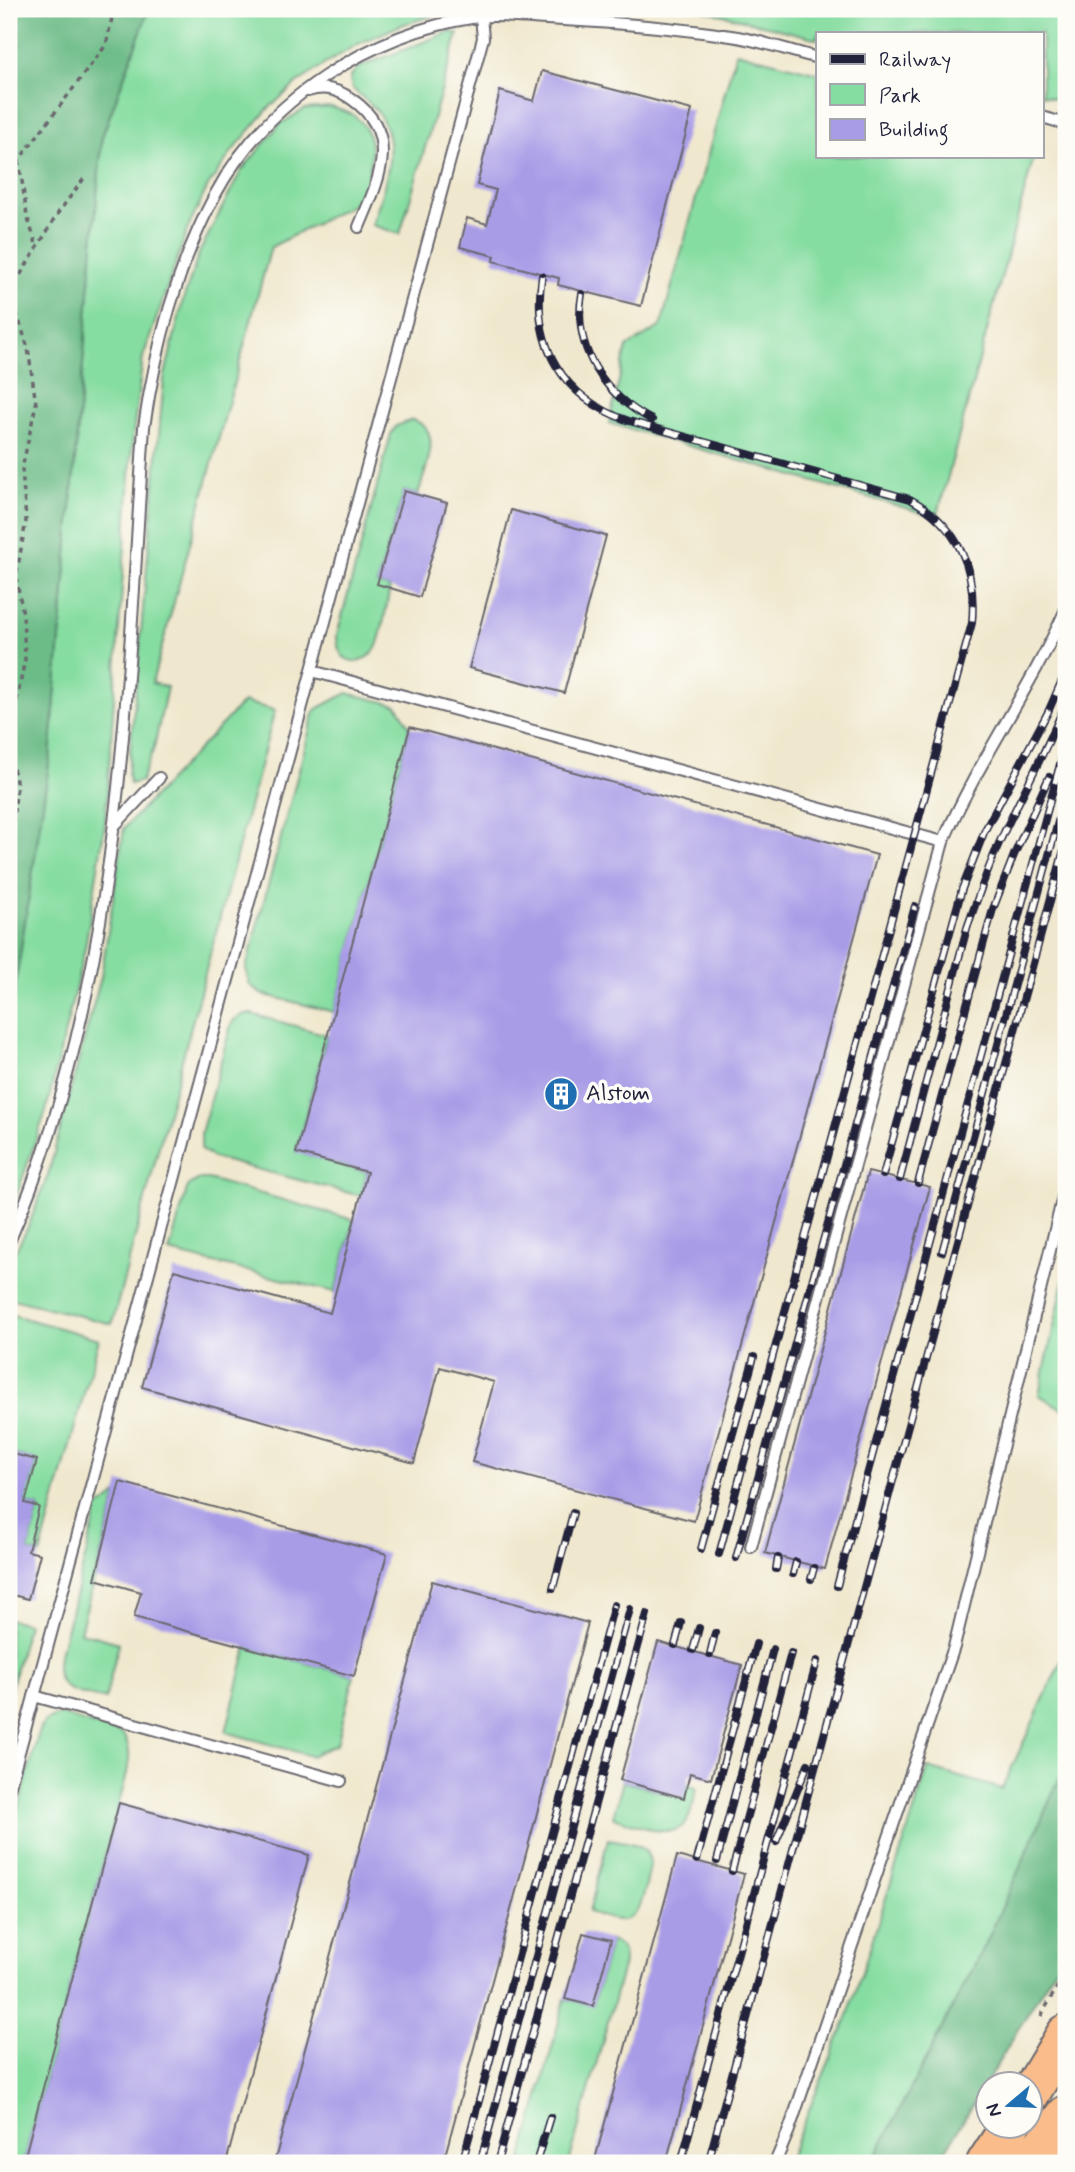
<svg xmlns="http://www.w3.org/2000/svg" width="1075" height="2172" viewBox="0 0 1075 2172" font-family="Mynerve,sans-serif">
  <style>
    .green { fill: #86dda1; stroke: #54806e; stroke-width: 2 }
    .forest { fill: #6cbc87; stroke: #476f61; stroke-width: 2 }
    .building { fill: #a99ce7 }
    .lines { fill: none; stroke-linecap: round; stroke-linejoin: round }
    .lane-casing { stroke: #6a676e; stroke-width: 14 }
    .highway-casing { stroke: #6a676e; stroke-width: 42 }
    .path { stroke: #6a676e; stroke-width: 3.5; stroke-dasharray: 5 5; stroke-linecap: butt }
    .lane { stroke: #fff; stroke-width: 10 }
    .highway { stroke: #f9bc8a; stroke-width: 38 }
    .rail-casing { stroke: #22223b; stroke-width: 8 }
    .rail { stroke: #fdfcf7; stroke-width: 5; stroke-dasharray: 16; stroke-linecap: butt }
    .labels { text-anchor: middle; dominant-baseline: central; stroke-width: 7; stroke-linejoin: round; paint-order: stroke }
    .poi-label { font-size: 23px; fill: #22223b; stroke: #fdfcf7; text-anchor: start }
  </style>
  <rect width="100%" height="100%" fill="#fdfcf7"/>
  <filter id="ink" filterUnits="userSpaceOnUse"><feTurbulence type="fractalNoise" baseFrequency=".0143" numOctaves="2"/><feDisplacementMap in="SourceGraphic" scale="14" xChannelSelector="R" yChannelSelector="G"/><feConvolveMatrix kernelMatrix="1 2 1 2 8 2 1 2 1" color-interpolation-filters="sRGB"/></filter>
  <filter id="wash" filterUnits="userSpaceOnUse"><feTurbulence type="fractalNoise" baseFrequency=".00686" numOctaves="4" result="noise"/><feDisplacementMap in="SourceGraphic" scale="28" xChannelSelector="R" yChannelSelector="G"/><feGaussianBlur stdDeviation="1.57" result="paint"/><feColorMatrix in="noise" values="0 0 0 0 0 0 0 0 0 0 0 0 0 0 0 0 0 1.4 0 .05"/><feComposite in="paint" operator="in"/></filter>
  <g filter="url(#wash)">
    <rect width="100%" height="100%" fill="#f0e8ce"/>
    <path class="green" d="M149,9H457L401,25L358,44L325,64L296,84L268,109L233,150L208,186L188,228L143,357L133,434L105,824L85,948L46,1111L9,1217V1027L50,758L102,137Z
      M700,9H1066V102L1042,95V33H818V39Z
      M449,32L458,33L400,234L372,225C383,189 403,145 376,110C369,102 359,95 352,88L350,78L357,68Z
      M736,52L818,73V156H1034L937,517L609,423L627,347L661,326Z
      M331,107C338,110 347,111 353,115C382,135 370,173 361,200L271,247L152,683L167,687L154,748L141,781L130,784L128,774L164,379L183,300L200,251L241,171L280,124L305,109Z
      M412,420C446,428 424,471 418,495L404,491L377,584L390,588C386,605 383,634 376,648C371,658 357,665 347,659C338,655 337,644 337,635L391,434L396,426Z
      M347,693L397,705L410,727L334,1012L261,994L249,984L246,968L315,710Z
      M243,702L275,710L112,1324L9,1298V1263L28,1227L48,1175L101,977L124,828Z
      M245,1014H252L327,1035L296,1152L367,1172L361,1196L214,1158L201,1150V1133L231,1025L235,1019Z
      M200,1179H208L354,1220L335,1292L169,1252L187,1189L190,1184Z
      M1066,1271V1411L1039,1395Z
      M9,1314L99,1339L40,1554L28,1551L39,1507L25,1503L37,1460L9,1453Z
      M117,1494L80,1632L119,1643L105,1699C83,1694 56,1693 57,1666L98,1508Z
      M9,1619L28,1624L9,1695Z
      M247,1647L354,1676L337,1744L311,1756L226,1732Z
      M1066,1650V1786L883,2163H787L847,2018L928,1768L1002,1789Z
      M61,1715L121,1733C138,1750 124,1782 119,1803L23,2163H9V1843L40,1728C46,1720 51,1717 61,1715Z
      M623,1781L683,1798L687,1785L697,1788C694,1798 693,1811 687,1821C674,1843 633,1823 613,1817Z
      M608,1839C627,1843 649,1841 650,1865C646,1882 644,1919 621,1920C611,1921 599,1915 589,1912Z
      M611,1940C622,1944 624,1953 624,1963L569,2163H521L565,1999L593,2005Z"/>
    <path class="forest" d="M9,9H149L102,137L50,758L9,1027Z
      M1066,1764V1950L938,2163H872L987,1941Z"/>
    <g id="blocks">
      <path class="building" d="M542,71L692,110L641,306L558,285L559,278L493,261L495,256L460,247L467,218L487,224L496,190L477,185L500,91L534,101Z
        M404,491L447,503L420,597L377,584Z
        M511,510L606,536L564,693L469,668Z
        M410,727L877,855L694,1521L472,1462L494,1382L440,1367L414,1463L142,1387L174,1270L330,1313L367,1172L296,1153Z
        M868,1172L930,1187L825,1569L765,1553Z
        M9,1453L37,1460L25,1503L39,1507L28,1551L40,1554L28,1599L9,1594Z
        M120,1482L387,1554L354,1676L134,1617L141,1592L95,1579Z
        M432,1581L588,1623L443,2163H274Z
        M658,1642L742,1665L711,1779L690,1773L684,1798L620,1780Z
        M119,1803L309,1855L226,2163H23Z
        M677,1856L744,1874L666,2163H594Z
        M583,1933L611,1940L593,2006L565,1999Z"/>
    </g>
  </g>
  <g filter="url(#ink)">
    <use href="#blocks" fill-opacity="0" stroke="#6a676e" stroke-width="2"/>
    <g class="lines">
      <g class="lane-casing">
        <path id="lane" d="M308,91C325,85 339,90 353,100C403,136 377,183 359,227
          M1042,117L1066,124
          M312,671L943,842C978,761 1030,690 1066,609
          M115,825L159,778
          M9,1242C121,986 126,701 144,427C156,346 176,269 215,195C266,99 371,33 477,17C499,14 524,18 546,19C607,22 671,27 731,36C760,40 789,51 818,58
          M751,1547L943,842
          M34,1696L341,1781
          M9,1789L483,38L481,17
          M775,2163L789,2130L954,1647L1066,1184"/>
      </g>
      <g class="highway-casing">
        <path id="highway" d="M1030,2094L1066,2034
          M986,2163L1010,2126
          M1029,2163L1066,2115"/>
      </g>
      <path class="path" d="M19,160L27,216L37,247
        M9,169L19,160L106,45L112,18L97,9
        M10,292L60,210L86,176
        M9,583L18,589
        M9,740L25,659L23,614L16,577L26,521L22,469L36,404L28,348L10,292
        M9,749L17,786L9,852
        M1041,2016L1066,1971"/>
      <use href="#lane" class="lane"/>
      <use href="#highway" class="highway"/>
      <g class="rail-casing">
        <path id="rail" d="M542,276C531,345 562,398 629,421L910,499C958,525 977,569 972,623L719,1554
          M582,294C572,348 605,396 652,420
          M883,1175L962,889L985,830L1048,712L1066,671
          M900,1179L967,928C980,891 993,853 1011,818C1030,779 1050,742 1066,702
          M918,1183L993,909L1014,855L1049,777
          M942,1252L1066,792
          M701,1549L754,1357
          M736,1558L915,906
          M776,1569L778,1558
          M793,1574L796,1562
          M811,1579L814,1568
          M837,1586L1066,742
          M553,1588L573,1513
          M675,1645L681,1623
          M693,1650L699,1628
          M710,1654L715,1633
          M776,1842L808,1764
          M697,1860L756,1644
          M717,1861L773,1649
          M732,1871L791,1653
          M462,2163L614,1605
          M480,2163L630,1609
          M497,2163L647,1614
          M536,2163L550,2117
          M681,2163L817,1661
          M708,2163L1066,842"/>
      </g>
      <use href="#rail" class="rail"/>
    </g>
  </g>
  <defs>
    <g id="building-disc" transform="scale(1.75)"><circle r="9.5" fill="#1f6fb2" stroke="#fdfcf7"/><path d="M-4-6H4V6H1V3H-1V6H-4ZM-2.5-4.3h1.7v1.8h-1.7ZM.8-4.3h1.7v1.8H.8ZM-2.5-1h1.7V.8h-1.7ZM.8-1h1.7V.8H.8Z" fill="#fff"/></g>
  </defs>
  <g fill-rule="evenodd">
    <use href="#building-disc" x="561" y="1094"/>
  </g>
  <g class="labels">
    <g class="poi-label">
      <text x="586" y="1094">Alstom</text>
    </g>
  </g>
  <rect width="1075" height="2172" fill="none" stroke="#fdfcf7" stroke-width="35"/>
  <rect x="816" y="32" width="228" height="126" fill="#fdfcf7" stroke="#a5a5ac" stroke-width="2"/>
  <rect x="830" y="54" width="35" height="10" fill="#22223b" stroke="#a5a5ac" stroke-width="2"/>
  <text x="879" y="66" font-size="21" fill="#22223b">Railway</text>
  <rect x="830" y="84" width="35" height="21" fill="#86dda1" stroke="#a5a5ac" stroke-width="2"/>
  <text x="879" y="102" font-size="21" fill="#22223b">Park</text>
  <rect x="830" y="119" width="35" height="21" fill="#a99ce7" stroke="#a5a5ac" stroke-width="2"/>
  <text x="879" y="136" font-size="21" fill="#22223b">Building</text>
  <g transform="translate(1009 2105) rotate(251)"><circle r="33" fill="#fdfcf7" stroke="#a5a5ac" stroke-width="2"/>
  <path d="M0-5L12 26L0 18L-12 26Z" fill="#1f6fb2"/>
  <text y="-10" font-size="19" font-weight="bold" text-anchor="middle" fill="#22223b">N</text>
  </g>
</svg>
